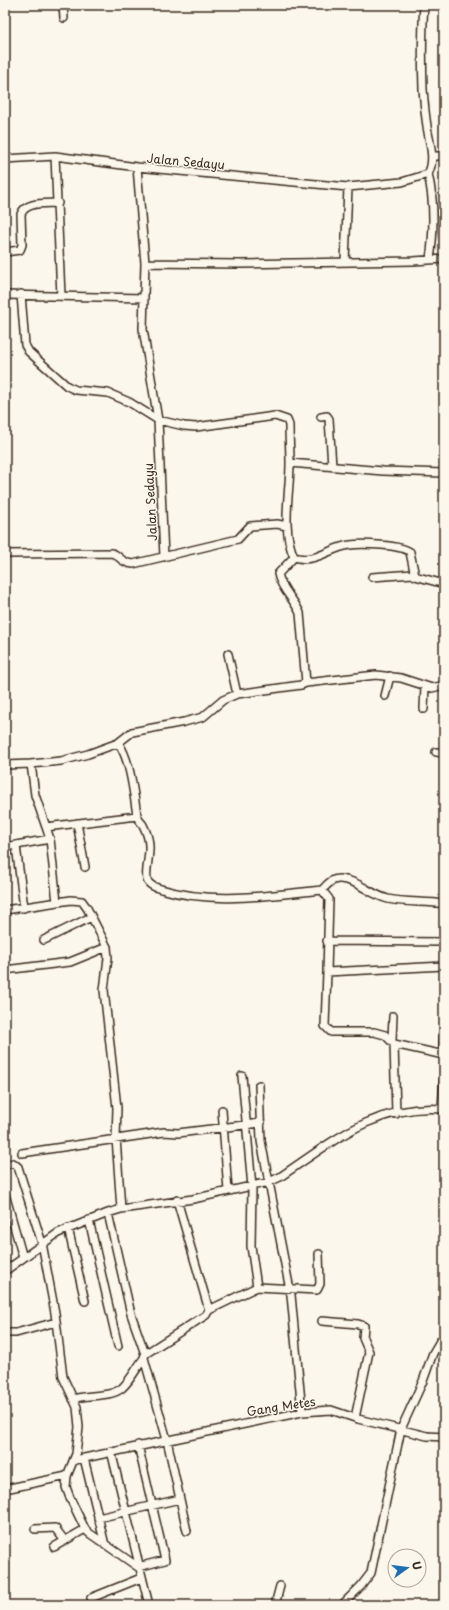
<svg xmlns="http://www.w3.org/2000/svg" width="449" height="1610" viewBox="0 0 449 1610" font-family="'Playpen Sans',sans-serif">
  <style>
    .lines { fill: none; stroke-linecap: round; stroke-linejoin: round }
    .street-casing { stroke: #3b2a1e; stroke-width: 10 }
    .street { stroke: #fbf7ec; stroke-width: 7 }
    .labels { text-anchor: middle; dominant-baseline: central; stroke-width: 3; stroke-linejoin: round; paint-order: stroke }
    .street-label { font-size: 12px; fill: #3b2a1e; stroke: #fbf7ec }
  </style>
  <rect width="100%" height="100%" fill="#fbf7ec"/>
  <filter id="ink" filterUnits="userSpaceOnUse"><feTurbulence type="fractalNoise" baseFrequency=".025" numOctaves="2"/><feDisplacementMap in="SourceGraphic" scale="8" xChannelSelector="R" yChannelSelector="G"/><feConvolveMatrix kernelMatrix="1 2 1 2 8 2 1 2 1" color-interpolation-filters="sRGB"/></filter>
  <g filter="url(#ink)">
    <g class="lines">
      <g class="street-casing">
        <path id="street" d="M63,5L64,18
          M55,156L61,296
          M432,156H444
          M5,159L55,156L137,167
          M428,174C435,203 434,231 430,260
          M5,252L20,250L22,245L21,214C26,201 46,204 58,203
          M345,262L348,187
          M145,263L240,264L413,261L444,259
          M21,294L25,345L29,352L67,386L76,390L108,393L129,402L158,420L184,426L196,427L275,416L287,420L289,425C289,438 290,450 290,463C290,494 281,528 294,557C316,564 330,547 350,545C362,543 402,545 410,552L415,576L444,584
          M5,295L144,298
          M321,417L327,416L329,419L332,466
          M290,463L383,471L444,473
          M5,554L112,553C120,555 120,563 133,564L238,539L250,526L277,524L287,526
          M164,557L158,420L143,329L145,263L137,167L348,187L402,182L428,174C436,159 429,142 427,126C425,114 424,101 423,89C422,61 422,33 424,5
          M294,557L278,574C281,589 294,599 300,613L306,683
          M372,577L413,574
          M228,654L237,694
          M385,696L390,676
          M424,709L425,686
          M118,743C130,757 134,796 137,815C137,819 141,822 143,825C146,831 149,839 149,846C150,855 144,876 148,882C151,886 157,888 161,889C213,905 270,895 322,890C327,885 332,878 340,879C358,880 371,895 388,899C406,903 426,901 444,904
          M436,752L444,753
          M31,764L35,795L46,827
          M5,765L31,764L61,761L88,754L118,743L132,732L184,722L203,717L223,700L237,694L301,685L306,683L376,675L401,678L432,688L444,685
          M77,823L85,867
          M16,846L24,908
          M5,847L50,839
          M322,890L329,899L327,972
          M57,902L50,839L46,827L137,816
          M5,910L71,900L82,901L87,908L107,947L108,958L104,990L117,1108L116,1138L121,1209
          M44,940L91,917
          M327,941L444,942
          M444,966L327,972L325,1026L331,1032H374L385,1035L394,1044L444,1055
          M5,970L70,962L107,947
          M392,1040L393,1016
          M394,1044L396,1114
          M443,1053L444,1030
          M242,1076L252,1187L251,1246L257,1287L317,1290L320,1284L319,1254
          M259,1085L261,1141L291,1295L302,1412
          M442,1109L444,1078
          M222,1110L228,1191
          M22,1153L164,1132L178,1133L261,1123
          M5,1165L13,1163L18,1167L42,1243L55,1313L63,1377L77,1407L79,1427L76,1454L67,1476L66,1487L70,1498L85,1529L89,1533L138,1567L165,1560L138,1445
          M5,1194L23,1258
          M177,1200L209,1310L206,1315L145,1354L144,1358L167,1440L187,1531
          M108,1213L131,1314L145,1354
          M89,1220L118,1346
          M68,1228L85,1301
          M5,1271L58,1233L108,1213L121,1209L193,1199L269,1182L280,1177C332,1142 377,1103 444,1109
          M209,1310L257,1287
          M322,1321L358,1324L364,1326L363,1338L369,1352L355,1418
          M5,1333H16L56,1322
          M73,1399C87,1394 110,1398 122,1388C131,1380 137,1367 144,1358
          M111,1451L149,1605
          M84,1458L105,1545
          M75,1460L302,1412L331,1410L358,1419L427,1436L444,1437
          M5,1489L67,1476
          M98,1518L180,1499
          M35,1529L55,1528L65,1541
          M54,1547L85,1529
          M91,1598L141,1578
          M275,1605L280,1586
          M342,1605L361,1586L371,1573L401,1429L423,1381L433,1353L440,1341L444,1339"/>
      </g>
      <use href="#street" class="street"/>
    </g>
  </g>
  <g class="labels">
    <g class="street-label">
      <text transform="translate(186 161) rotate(5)">Jalan Sedayu</text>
      <text transform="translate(150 502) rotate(-93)">Jalan Sedayu</text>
      <text transform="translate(281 1406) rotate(-9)">Gang Metes</text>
    </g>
  </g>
  <rect width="449" height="1610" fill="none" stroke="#fbf7ec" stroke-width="20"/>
  <rect x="10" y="10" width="429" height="1590" fill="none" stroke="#3b2a1e" stroke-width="1.5" filter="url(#ink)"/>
  <g transform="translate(407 1568) rotate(76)"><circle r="19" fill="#fbf7ec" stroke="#aea59a"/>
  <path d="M0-3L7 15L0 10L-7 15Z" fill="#1f6fb2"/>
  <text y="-6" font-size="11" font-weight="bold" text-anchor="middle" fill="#3b2a1e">U</text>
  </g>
</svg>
